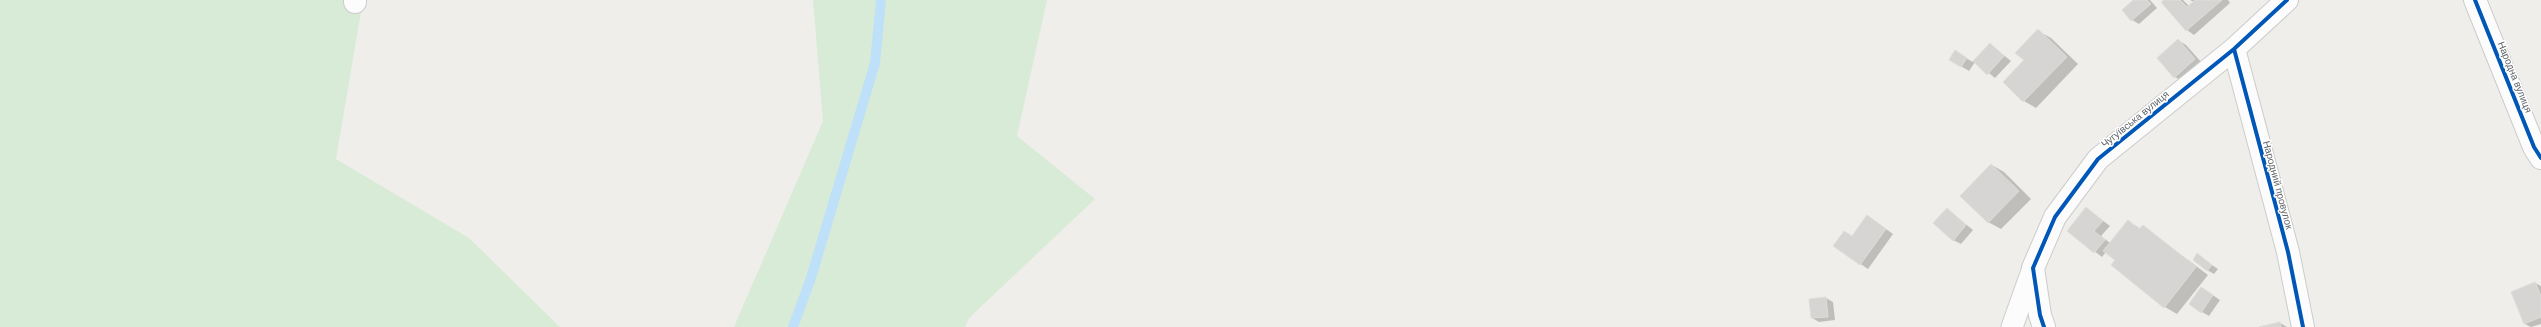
<svg xmlns="http://www.w3.org/2000/svg" width="2541" height="327" viewBox="0 0 2541 327" font-family="'DM Sans',sans-serif">
  <style>
    .green { fill: #d8ebd6 }
    .shadow { fill: #0003 }
    .lines { fill: none; stroke-linecap: round; stroke-linejoin: round }
    .stream { stroke: #bfe0f9; stroke-width: 10 }
    .building { fill: #d6d5d3; stroke: #deddd9 }
    .service-casing { stroke: #cbcccc; stroke-width: 23 }
    .minor-casing { stroke: #cbcccc; stroke-width: 24 }
    .service { stroke: #fdfcfc; stroke-width: 21 }
    .minor { stroke: #fdfcfc; stroke-width: 22 }
    .cycleway-casing { stroke: #fff; stroke-width: 6 }
    .cycleway { stroke: #0057b8; stroke-width: 4 }
    .labels { text-anchor: middle; dominant-baseline: central; stroke-width: 3; stroke-linejoin: round; paint-order: stroke }
    .street-label { font-size: 10px; fill: #5f6368; stroke: #fff }
  </style>
  <rect width="100%" height="100%" fill="#efeeea"/>
  <path class="green" d="M0,0H363L336,159L469,238L560,327H0Z
    M813,0H1047L1017,136L1095,199L969,318L965,327H734L823,121Z"/>
  <path class="shadow" d="M2135,0H2150L2157,8L2139,24L2132,20Z
    M2165,0H2183L2189,6L2194,2L2190,0H2228L2230,3L2194,35L2187,30L2162,2Z
    M2038,31L2051,38L2078,64L2036,108L2024,101L2025,60Z
    M2178,40L2186,45L2202,63L2182,81L2175,77Z
    M1991,45L2011,61L1995,78L1975,62L1969,71L1951,60L1955,52L1973,62Z
    M1992,165L2004,172L2031,199L2001,229L1988,222Z
    M2086,208L2110,226L2101,236L2110,243L2128,221L2141,229L2143,226L2208,275L2177,314L2165,307L2106,252L2102,257L2068,231Z
    M1947,209L1973,230L1961,244L1953,240Z
    M1875,221L1893,234L1868,269L1834,246L1853,237Z
    M2197,255L2218,269L2214,274L2207,270Z
    M2535,283L2541,286V324L2531,327L2525,324L2512,292Z
    M2208,292L2220,300L2209,316L2202,312Z
    M1826,298L1833,302L1835,320L1819,322L1812,318Z
    M2280,323L2287,327H2263Z"/>
  <g class="lines">
    <path class="stream" d="M793,327L811,278L875,63L881,0"/>
  </g>
  <path class="building" d="M2133,0H2147L2151,4L2131,21L2122,10Z
    M2164,0H2180L2187,7L2195,0H2222L2186,31L2161,2Z
    M2038,29L2067,57L2023,102L2003,82L2024,60L2015,53Z
    M2178,39L2195,59L2174,78L2157,58Z
    M1990,43L2004,56L1987,75L1973,61Z
    M1955,50L1967,58L1961,67L1949,60Z
    M1991,164L2019,191L1988,223L1960,196Z
    M2086,207L2103,221L2094,231L2105,240L2094,253L2067,231Z
    M1947,208L1966,225L1953,241L1933,223Z
    M1867,215L1886,229L1860,265L1833,246L1844,231L1852,236Z
    M2128,220L2139,229L2143,225L2196,267L2164,308L2111,265L2115,260L2103,251Z
    M2197,253L2212,265L2207,271L2193,260Z
    M2535,282L2541,296V317L2524,324L2511,292Z
    M2201,287L2213,295L2201,313L2189,304Z
    M1826,297L1828,317L1811,318L1809,299Z
    M2280,322L2281,327H2259Z"/>
  <g class="lines">
    <g class="service-casing">
      <path id="service" d="M2012,327L2033,268"/>
    </g>
    <g class="minor-casing">
      <path id="minor" d="M2475,0L2534,147L2541,158
        M355,2V0
        M2234,49L2288,252L2303,327
        M2044,327L2040,315L2033,268L2055,217L2098,159L2234,49L2287,0"/>
    </g>
    <use href="#service" class="service"/>
    <use href="#minor" class="minor"/>
    <g class="cycleway-casing">
      <path id="cycleway" d="M2475,0L2534,147L2541,158
        M2234,49L2288,252L2303,327
        M2044,327L2040,315L2033,268L2055,217L2098,159L2234,49L2287,0"/>
    </g>
    <use href="#cycleway" class="cycleway"/>
  </g>
  <g class="labels">
    <g class="street-label">
      <text transform="translate(2515 77) rotate(68)">Народна вулиця</text>
      <text transform="translate(2135 119) rotate(-39)">Чугуївська вулиця</text>
      <text transform="translate(2278 185) rotate(75)">Народний провулок</text>
    </g>
  </g>
</svg>
